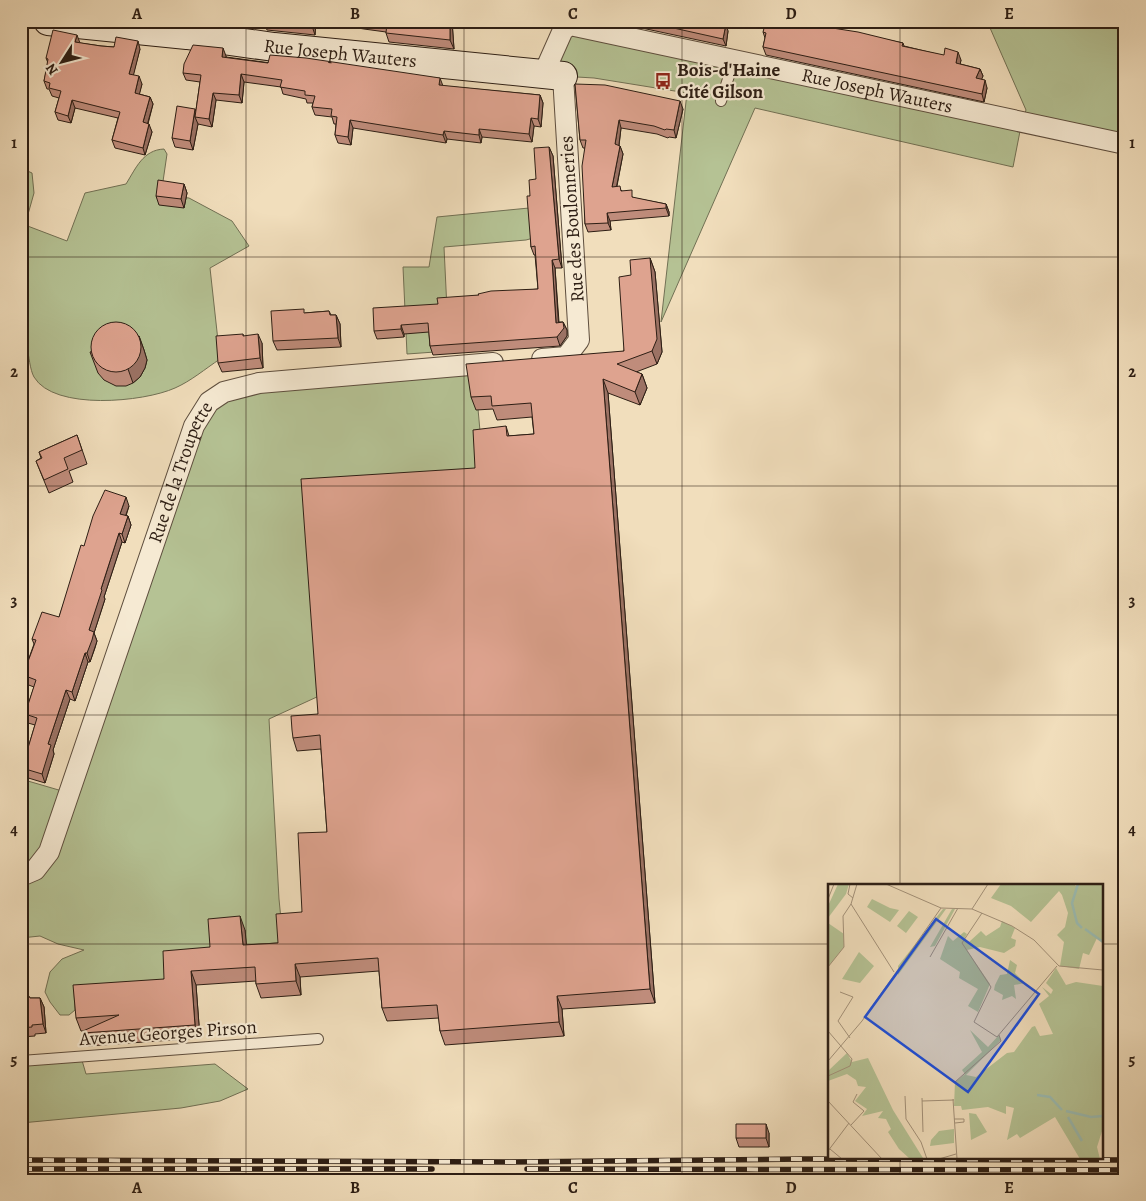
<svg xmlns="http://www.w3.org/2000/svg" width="1146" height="1201" viewBox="0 0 1146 1201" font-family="Alegreya,serif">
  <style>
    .green { fill: #b5c294; stroke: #717054 }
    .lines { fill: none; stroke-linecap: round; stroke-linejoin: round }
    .lane-casing { stroke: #5e4e3e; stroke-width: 12 }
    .street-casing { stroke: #5e4e3e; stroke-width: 22 }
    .secondary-casing { stroke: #2d1e14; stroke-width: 30 }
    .lane { stroke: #f6ead3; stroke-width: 10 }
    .street { stroke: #f6ead3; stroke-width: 20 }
    .secondary { stroke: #f6ead3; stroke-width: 28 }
    .rail-casing { stroke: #2d1e14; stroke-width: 5.5 }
    .rail { stroke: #f6ead3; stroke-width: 4; stroke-dasharray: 11; stroke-linecap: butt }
    .wall { fill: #bf8c7b; stroke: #2d1e14 }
    .shaded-wall { fill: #9b7264; stroke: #2d1e14 }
    .building { fill: #dea38f; stroke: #2d1e14 }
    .grid { fill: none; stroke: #2d1e14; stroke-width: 1; stroke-opacity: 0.55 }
    .labels { text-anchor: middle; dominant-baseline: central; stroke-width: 4.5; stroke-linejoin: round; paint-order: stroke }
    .street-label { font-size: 19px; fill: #2d1e14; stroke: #f6ead3 }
    .poi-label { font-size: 19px; font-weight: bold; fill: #2d1e14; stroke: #f6ead3; text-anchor: start }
    .inset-river { fill: none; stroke: #9bbcb2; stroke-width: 2.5 }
    .inset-road { fill: none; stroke: #a39179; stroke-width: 1 }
    .view { fill: #1d4ed8; fill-opacity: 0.15; stroke: #1d4ed8; stroke-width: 2.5 }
    .inset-edge { fill: none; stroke: #2d1e14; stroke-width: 2.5 }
    .neatline { fill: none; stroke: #2d1e14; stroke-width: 2 }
    .grid-label { font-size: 16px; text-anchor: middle; font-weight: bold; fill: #2d1e14 }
  </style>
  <rect width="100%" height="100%" fill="#f1debc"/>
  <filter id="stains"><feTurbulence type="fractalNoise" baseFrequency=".004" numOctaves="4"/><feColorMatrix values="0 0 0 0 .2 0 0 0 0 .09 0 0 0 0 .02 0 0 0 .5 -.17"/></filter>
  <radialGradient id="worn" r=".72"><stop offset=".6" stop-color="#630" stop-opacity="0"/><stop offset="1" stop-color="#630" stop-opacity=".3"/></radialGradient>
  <path class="green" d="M987,21H1125V144L1022,121L1013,167L755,108L661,322L687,93L594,78L543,75L563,30L1022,121L1026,110Z
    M164,149L167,154L161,195L189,198L232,221L249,246L210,268L220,359C205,369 191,381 175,388C144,402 54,411 34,377C30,370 29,356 27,347L21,350V168L32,173L34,193L25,225L67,241L85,193L126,184C136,168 143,150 164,149Z
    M529,208L537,237L526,240L444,247L449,351L407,354L403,267H429L437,217Z
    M474,365L484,475L319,696L269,719L279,899L284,950L169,983L74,991L75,1010L69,1015H60L50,1002L45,992L50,972L62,959L84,950L58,944L40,936L21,938V779L69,793L194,426L224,392Z
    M81,1057L86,1074L215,1064L248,1089L220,1101L181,1108L21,1123V1061Z
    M634,1174L638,1180H102L431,1177Z
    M1125,1177V1180H778V1179Z"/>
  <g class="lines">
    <g class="lane-casing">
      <path id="lane" d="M721,101L734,60
        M21,1061L318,1039"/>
    </g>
    <g class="street-casing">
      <g id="street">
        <path id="s1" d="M543,75L563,30L570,25L1125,144"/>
        <path d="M542,359L566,357L579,340L563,76"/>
        <path id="s2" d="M21,876L35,870L49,852L194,426L209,402L224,392L259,383L493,363"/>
      </g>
    </g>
    <g class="secondary-casing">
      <g id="secondary">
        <path id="s3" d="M48,21L187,35L274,47L563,76"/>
      </g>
    </g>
    <use href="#lane" class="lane"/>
    <use href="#street" class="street"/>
    <use href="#secondary" class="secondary"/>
    <g class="rail-casing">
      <path id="rail" d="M21,1160L510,1162L803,1159L1125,1160
        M21,1169H432
        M527,1169L1125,1170"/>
    </g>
    <use href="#rail" class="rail"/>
  </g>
  <path class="wall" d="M210,21H226V25L210,22Z
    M263,21H316L315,35L267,30Z
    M316,21H452L454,49L389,42L386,33V32L364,29Z
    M609,21H723V23L728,31L726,46Z
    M826,27L903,43L904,46L961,60L960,64L980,69L983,76L981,79L987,88L984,102L766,55L763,47L765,38L763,32Z
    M80,43L101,46L140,49L133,75L142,84L139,94L150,97L153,104L148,124L152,132L145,155L115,148L112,140L118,118L75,108L71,123L58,120L55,112L59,98L52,96L49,89H47L44,81L48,63L46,58Z
    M226,56V57L443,86L540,95L543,103L541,127L534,126L532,142L482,137L481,143L447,139L446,143L353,128L351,145L338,143L335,135L336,124H334L332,117L315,115L312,107L313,103H307L306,99L283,94L281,87L244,82L242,103L216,100L212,127L198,124L193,150L175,147L172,138L196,110L200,82L186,80L183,73Z
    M575,84L683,109L676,138L669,137L668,138L657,134L621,128L619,146H620L623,154L617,186L622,191L634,198L666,204L669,212V216L610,221L611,230L588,232L585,224V148H583L580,140Z
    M549,147L553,156L562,268H555L559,322H563L567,330V336L560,346L433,355L430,346L429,332L404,334V337L377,339L374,331L438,304L479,295L538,289L535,255H534L531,247L530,196L536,179Z
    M184,184L187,193L184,208L159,205L156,196Z
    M650,258L655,272L662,352L657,364L636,372L642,374L647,388L640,405L608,393L655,1003L562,1009L564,1036L445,1045L440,1031L439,1018L387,1021L382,1008L379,971L300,977L301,995L261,998L256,984V981L196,985L200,1038L88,1046L83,1031H81L76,1018L164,979L210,947L245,930L246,945L278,943L302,912L327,832L321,749L297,751L293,738L318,714L475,468L506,426L509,436L534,434L532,417L497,420L493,409L476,410L471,397L624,351L631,275Z
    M329,311L331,315H336L340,324L341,347L277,350L273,341L305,313Z
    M243,334V336L262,343L263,368L222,372L218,363Z
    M139,336L144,350L147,360L145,368L140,377L133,383L126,386H116L104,380L98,373L90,352Z
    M77,435L87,464L69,471L73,482L49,493L36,461L41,458L39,452Z
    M129,506L126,516H128L131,525L125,543L122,542L104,597L105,599L94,633L97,641L95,648L90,662H88L75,701L70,699L53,750L54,754L45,783L25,777L22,768L35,725L28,723L25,714L34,687L26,684L23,675L34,644L32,639L59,617L84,546Z
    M21,997L30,998H40L44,1007L46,1033L35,1034V1036L21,1037Z
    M769,1133V1147H739L736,1138Z"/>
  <path class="shaded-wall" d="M312,21H316L315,35L312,26Z
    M450,21H452L454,49L450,40Z
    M726,24L728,31L726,46L723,39Z
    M77,35L80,43L75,42Z
    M138,41L140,49L132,81L129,74Z
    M223,48L226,56L225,65L222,57Z
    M958,52L961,60L959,70L956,63Z
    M980,69L983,76L979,86L976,78Z
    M241,74L244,82L242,103L239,95Z
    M139,76L142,84L138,100L135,93Z
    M440,78L443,86L439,85Z
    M985,80L987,88L984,102L982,94Z
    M213,93L216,100L212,127L209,119Z
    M540,95L543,103L541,127L538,119Z
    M150,97L153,104L146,129L143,122Z
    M72,100L75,108L71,123L68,116Z
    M680,101L683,109L676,138L674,130Z
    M195,109V117L198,124L193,150L190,141Z
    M531,118L534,126L532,142L529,134Z
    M350,120L353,128L351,145L348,137Z
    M619,120L621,128L618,152L615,144Z
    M149,124L152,132L145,155L143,148Z
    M479,129L482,137L481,143L479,135Z
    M444,131L447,139L446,143L443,135Z
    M620,146L623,154L615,194L612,187Z
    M549,147L553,156L562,268L559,259Z
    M184,184L187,193L184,208L181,199Z
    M666,204L669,212V216L666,208Z
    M607,213L610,221L611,230L608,223Z
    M650,258L655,272L662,352L657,364L652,351Z
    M552,260L555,268L559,331L556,323Z
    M336,315L340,324L341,347L338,338Z
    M563,322L567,330V336L560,346L557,337Z
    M401,325L404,334V337L401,329Z
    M258,334L262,343L263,368L260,358Z
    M139,336L144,350L147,360L145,368L140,377L133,383L128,369Z
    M642,374L647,388L640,405L635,392Z
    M603,379L608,393L655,1003L650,989Z
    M126,497L129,506L123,523L120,514Z
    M128,516L131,525L125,543L122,534Z
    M119,533L122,542L104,597L105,599L94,633L97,641L90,662L87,653L89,630L101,589Z
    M85,653L88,662L75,701L72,692Z
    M66,690L70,699L53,750L54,754L45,783L42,774L48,744Z
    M240,916L245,930L248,959L243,945Z
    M295,964L300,977L301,995L296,981Z
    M191,971L196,985L200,1038L195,1025Z
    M557,996L562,1009L564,1036L559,1022Z
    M40,998L44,1007L46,1033L43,1024Z
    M766,1124L769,1133V1147L766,1138Z"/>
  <path class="building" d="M268,21H312V26Z
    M371,21H450V40L386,33L387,23Z
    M642,21H719V22L726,24L723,39Z
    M766,21H806L826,27L858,32L903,43L902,46L944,55L945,48L958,52L956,63L980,69L976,78L985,80L982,94L763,47L766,33L763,32Z
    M53,30L77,35L75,42L101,46L114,47L116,37L138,41L129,74L139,76L135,93L150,97L143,122L149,124L143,148L112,140L120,112L72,100L68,116L55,112L61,91L49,88L50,83L44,81L48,59L46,58Z
    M193,45L223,48L222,57L268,63L270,55L306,58L440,78L439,85L540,95L538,119L531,118L529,134L479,129V135L444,131L443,135L350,120L348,137L335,135L337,117L331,116L332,109L312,107L315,96L305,95V91L280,87L282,80L241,74L239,95L213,93L209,119L195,117L201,75L183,73L184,64Z
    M575,84L605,85L680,101L674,130L666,129L665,130L654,126L619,120L615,144L620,146L612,187L620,186L621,191L632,190V197L666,204V208L607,213L608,223L585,224L582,166L586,140H580Z
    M177,106L195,109L190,141L172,138Z
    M549,147L559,259L552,260L556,323L563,322L564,328L557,337L430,346L428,323L401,325V329L374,331L373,308L438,304L437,298L479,295L478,294L491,291L538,289L535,246L531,247L527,196H530L529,180L536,179L534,148Z
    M158,180L184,184L181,199L156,196Z
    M650,258L657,339L652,351L617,364L642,374L635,392L603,379L650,989L557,996L559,1022L440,1031L437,1005L382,1008L378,958L295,964L296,981L256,984L255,967L191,971L195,1025L83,1033V1031L119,1015L76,1018L73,985L164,979L163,951L210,947L208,919L240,916L243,945L278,943L276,914L302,912L298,833L327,832L320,735L293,738L292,730L291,716L318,714L301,479L475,468L473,430L506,426L507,436L534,434L531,403L492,406L491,396L471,397L466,364L624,351L619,277L631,275L630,260Z
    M304,309V313L329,311L330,315H336L338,338L273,341L271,311Z
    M91 347a25 25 0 1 1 50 0a25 25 0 1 1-50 0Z
    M243,334V336L258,334L260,358L218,363L216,336Z
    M77,435L82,450L64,458L68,469L44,480L36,461L42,458L39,452Z
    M105,490L126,497L120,514L128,516L122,534L119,533L101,589L102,590L89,630L94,632L92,640L87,653H85L72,692L66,690L48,744L51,745L42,774L22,768L37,718L25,714L36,680L23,675L36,640L32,639L42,612L59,617L81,545L84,546L93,516Z
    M29,996L30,998H40L43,1024L32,1025V1027L21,1028V997Z
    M736,1124H766V1138H736Z"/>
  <path class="grid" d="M246,21V1180M464,21V1180M682,21V1180M900,21V885M21,257H1125M21,486H1125M21,715H1125M21,944H830M1102,944H1125M900,1157V1180"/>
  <defs>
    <g id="bus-bare" transform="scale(1.35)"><path d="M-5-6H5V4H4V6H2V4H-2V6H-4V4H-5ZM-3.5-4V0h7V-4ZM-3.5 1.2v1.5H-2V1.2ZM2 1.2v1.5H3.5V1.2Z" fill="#8f2418" stroke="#f6ead3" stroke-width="2.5" paint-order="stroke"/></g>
  </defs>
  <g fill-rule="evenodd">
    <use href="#bus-bare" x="663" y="81"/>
  </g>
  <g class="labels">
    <g class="street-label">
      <text stroke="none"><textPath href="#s3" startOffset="294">Rue Joseph Wauters</textPath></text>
      <text stroke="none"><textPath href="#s1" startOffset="372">Rue Joseph Wauters</textPath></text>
      <text transform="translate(572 219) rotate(-94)">Rue des Boulonneries</text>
      <text stroke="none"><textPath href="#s2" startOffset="440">Rue de la Troupette</textPath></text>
      <text transform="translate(168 1033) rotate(-4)">Avenue Georges Pirson</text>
    </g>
    <g class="poi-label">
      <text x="677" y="70">Bois-d'Haine<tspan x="677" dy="22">Cité Gilson</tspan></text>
    </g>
  </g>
  <g transform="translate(828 884)">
    <rect width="275" height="275" fill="#f1debc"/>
    <path d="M10,0H21L18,10L0,34V22ZM173,0H246L249,3L250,0H275V58L269,54L261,71L255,69L251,85L232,82L236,58L229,51L237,43L240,29L234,11L231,7L203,38L183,22L163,14ZM44,15L62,24L71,26L62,38L39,23ZM115,25H118L70,91V82ZM124,25H127L107,62L102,63ZM81,27L90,33L78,49L69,42ZM174,37L187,44L183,54L188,56L187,62L176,69L152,63L139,66L162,100L150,128L140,122L150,105L131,94L132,88L112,75L120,52L125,57L136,48L139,50L136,55L141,58L153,47L158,52L172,43ZM0,39L16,50V63L0,83ZM31,68L46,82L32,99L14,95ZM182,76L189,81L187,89L197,99L186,101L188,115L184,112L174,116L175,111L166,106L167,101L172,91L179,90ZM228,84L238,101L248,98L275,102V244L269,263L272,275H252L227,233L192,254L189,250L179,256L186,224L178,222V230L160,223L134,226L133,222H126L127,198L137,190L134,186L154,168L142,146L160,163L171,151L173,156L138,191L148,193L179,169L186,168L204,143L207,142L212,152L225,150L211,120L221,112L214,103L223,110L225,106L218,99ZM19,169L24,178L40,174L65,226L95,274H81L71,265L60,248L63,245L58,235L50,234L55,227L34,232L39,225L27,217L38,203L30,202L28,196L19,190L0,197V187ZM141,229L148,230L159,248L143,256ZM126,245V259L102,262L103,256L111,247Z" fill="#b5c294"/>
    <path class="inset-river" d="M250,0L244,19L249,39L254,44M257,45L275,58M209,211L222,213L234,226M238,227L263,233L275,232M240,233L254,257"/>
    <path class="inset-road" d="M22,0L20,10L25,14M58,0L113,24L144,25L184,42L206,56L231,82L275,86M0,15L6,0M23,20L66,88M144,25L160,0M154,29L134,59L163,103L146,138L169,153L229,82M102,73L130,24M0,83L16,63L15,32L23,20L29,0M12,108L25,113L10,137L22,154M0,147L24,175L22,182L0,192M0,177L34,137L113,24M127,198L173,157L171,151M77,212L78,235L93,258L99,275M94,214L95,248M125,215L129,275M0,217L54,275M94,217L126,216M126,235H136V238L127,239M23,241L36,227L25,218L29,210M2,265L14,275M0,267L21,239M111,275L128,270"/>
    <path class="view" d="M108,35L211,110L140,208L37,133Z"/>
    <rect width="275" height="275" class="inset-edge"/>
  </g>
  <rect width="1146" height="1201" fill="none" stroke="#f1debc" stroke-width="55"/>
  <g transform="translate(62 62) rotate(234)" stroke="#f6ead3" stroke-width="4" paint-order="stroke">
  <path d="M0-4L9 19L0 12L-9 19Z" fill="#2d1e14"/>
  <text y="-8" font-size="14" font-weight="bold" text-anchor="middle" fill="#2d1e14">N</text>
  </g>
  <rect x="28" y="28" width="1090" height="1146" class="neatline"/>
  <g class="grid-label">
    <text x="137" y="19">A</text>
    <text x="355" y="19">B</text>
    <text x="573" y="19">C</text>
    <text x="791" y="19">D</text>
    <text x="1009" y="19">E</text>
    <text x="14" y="148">1</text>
    <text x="1132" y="148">1</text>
    <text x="14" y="377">2</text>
    <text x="1132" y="377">2</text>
    <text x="14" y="606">3</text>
    <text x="1132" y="606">3</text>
    <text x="14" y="835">4</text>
    <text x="1132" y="835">4</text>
    <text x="14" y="1065">5</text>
    <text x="1132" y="1065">5</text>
    <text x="137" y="1193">A</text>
    <text x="355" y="1193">B</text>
    <text x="573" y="1193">C</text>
    <text x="791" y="1193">D</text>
    <text x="1009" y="1193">E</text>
  </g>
  <rect width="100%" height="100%" filter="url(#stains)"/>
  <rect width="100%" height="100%" fill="url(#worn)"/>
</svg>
